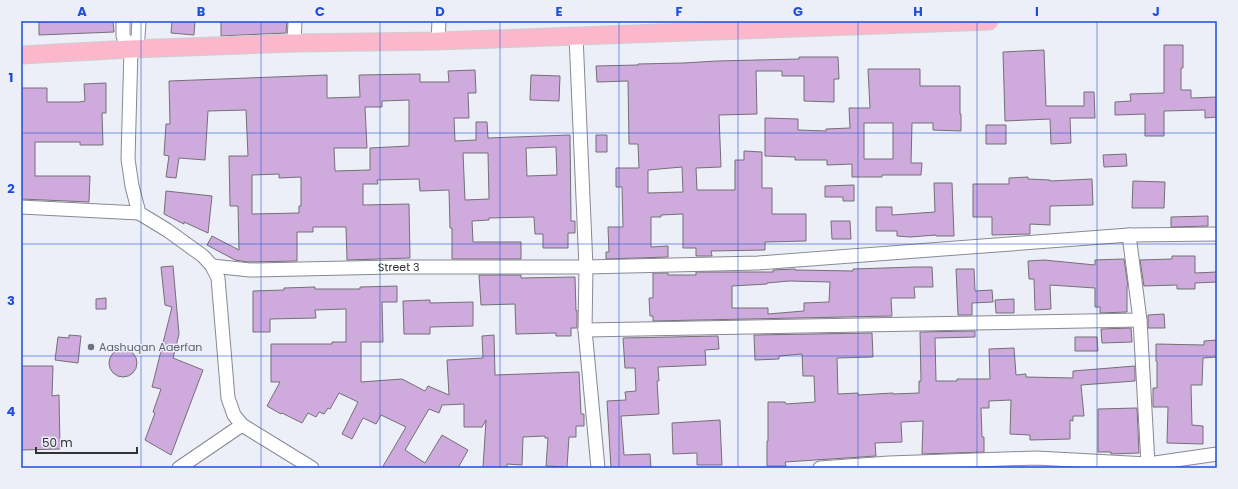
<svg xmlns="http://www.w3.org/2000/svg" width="1238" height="489" viewBox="0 0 1238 489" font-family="Poppins,sans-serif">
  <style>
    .building { fill: #ceabdc; stroke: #756f77; fill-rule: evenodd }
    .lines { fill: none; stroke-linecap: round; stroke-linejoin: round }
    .minor-casing { stroke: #888992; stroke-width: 15 }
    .major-casing { stroke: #cececf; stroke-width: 19 }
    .minor { stroke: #fff; stroke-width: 13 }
    .major { stroke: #fbb8cc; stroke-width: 17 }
    .grid { fill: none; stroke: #1d4ed8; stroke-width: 1; stroke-opacity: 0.55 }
    .worship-dot { fill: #6b7280; stroke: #eceef8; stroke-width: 1.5 }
    .labels { text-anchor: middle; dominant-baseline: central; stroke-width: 3; stroke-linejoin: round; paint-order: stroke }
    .street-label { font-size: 11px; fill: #323236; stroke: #eceef8 }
    .worship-label { font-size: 11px; fill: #5b616d; stroke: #eceef8; text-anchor: start }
    .neatline { fill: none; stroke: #1d4ed8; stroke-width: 1.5 }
    .grid-label { font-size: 13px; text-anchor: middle; font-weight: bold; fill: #1d4ed8 }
  </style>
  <rect width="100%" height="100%" fill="#eceef8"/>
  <path class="building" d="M57,21H113L114,32L39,35V22Z
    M172,21H195L194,35L171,33Z
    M221,21H287L286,33L221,36Z
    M1164,45H1183V68H1181V90H1191V98L1217,97V117L1205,118V110L1164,111V136H1145V114L1115,115V102L1131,101L1130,94L1164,93Z
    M1044,50L1046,106H1084V92H1094L1095,118H1070L1071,143L1051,144L1050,119L1005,121L1003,52Z
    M799,57H838L839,79H834V102L804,101V76H782V71H756L757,114L719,115L721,167L696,168L697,190H735V160H744V151L762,152V188H772V214H806V241L765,242V250L711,251L712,256H696V248H683V214L661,215V217H651V247L668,246V257L606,259V252H609L608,227H623L622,187H616V168H639L638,144H629L628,81L597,82L596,66L638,65V64L683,63L717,61L799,59ZM682,167L683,192L648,193V170Z
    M868,69H920V86H960V114H961V131L933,130V123H912L911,163H922L921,175H882V177H852V164L827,165V160H795V157L765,156V118L798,119V130L826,131V129L850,128L849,108H870ZM864,123H893V159H864Z
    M475,70L476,93H468L469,118H454L455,141L476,140V122H487L488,138L570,135L571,221H575V233H568V248H543V234H535L534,217L489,218V220L472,221L473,242H521V259H452V228H450L449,190L420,191L419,179L377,180L378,184H363V205L409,204L410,258L347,260L346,227H313V232H297V261L248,262L235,260L207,245L212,236L239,250L238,206H230L229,156H248L246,110L208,111L205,160L179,158L176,178L166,177L169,156L164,155L166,124H170L169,81L327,75V98L360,97L359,75L420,74V82H449L448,71ZM409,100V146L370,148V170L335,171L334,148H367L365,107H382V101ZM556,147L557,175L527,176L526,148ZM463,153H488L489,199L465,200ZM279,174V178L301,177V206H299V213L252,214V175Z
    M531,75L560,76L559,101L530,100Z
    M106,83V113H102L103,145H80V142H35V176H90L89,202L21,199V88H47V102H79L85,101L84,84Z
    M986,125H1006V144H986Z
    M596,135H607V152H596Z
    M1126,154L1127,166L1104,167L1103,155Z
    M1028,177V179L1050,180V181L1092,179L1093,205L1050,206V225L1030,224V234L992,235V217H973V184H1009V178Z
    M1133,181L1165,182L1164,208H1132Z
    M934,183H952L954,236H936V235L910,237L897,236V231H876V207H892V215L935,212Z
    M854,185V201H843V197H825V186Z
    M166,191L212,196L208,233L184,222V224L164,214Z
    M1208,216V226L1171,227V217Z
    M831,221H850L851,239H832Z
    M1172,256H1195V273L1217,272V282L1195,283V289H1177V285L1144,286L1140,260L1172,259Z
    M1124,259L1128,286H1127V312L1100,313V307H1095V288L1050,285L1051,309L1035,310L1034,279H1029L1028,261L1044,260L1095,265V260Z
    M173,266L179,334L173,358L203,370L171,455L145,440L155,413L153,412L161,389L152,387L172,307L165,305L161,267Z
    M916,267H932L933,287H914L915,298H891L892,316L653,321V316H650L649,298H653V273H668V275H696V272H773V270L795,269V270L853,271V269ZM789,281L830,282L829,302L804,303V311L768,314V308H732V286L767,284V283Z
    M956,269H974L975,291L992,290L993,302L972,303V315H958Z
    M479,275H521V278L575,277L576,311L577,310V328H571V336H556V333L516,334L515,304L481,305Z
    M397,286V302H382L383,342H361V382L402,379L425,391L428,386L449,395L447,360L483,358L482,336L494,335L495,375L579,372L581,414H584V426H576V437H569L567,467L546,466L548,438H545V436L523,437L522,465L507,464V468H483L486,420L482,427H464V404L442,405L439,413L429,409L405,450L425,463L442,435L468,450L458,468H382L406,427L381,415L376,424L363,418L352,439L342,434L358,402L339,393L330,409L328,408L324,414L319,412L316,417L308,413L302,423L282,413L281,414L267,406L280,382H271V344H332V342H346V309L315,310L316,318L270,319V332H253V291L284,290V288L315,287V289H360V287Z
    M106,298V309H96V299Z
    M1014,299V313H996L995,300Z
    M430,300V303L473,302V326L430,327V334H404L403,301Z
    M1164,314L1165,328H1148V315Z
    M1131,328L1132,342L1102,343L1101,329Z
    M975,331V337L935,338L936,381H957V379H990L989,349L1014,348L1016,375L1026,374V377L1073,378V371L1135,366V381L1081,385L1084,416H1073V421L1070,420V439L1030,440V435L1010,434L1011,400L989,401V408H981L982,437H984V452L922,454L923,421L901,422L902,442L875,443L876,456L785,462L786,466H767V441H768V402H785L786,404L815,402L814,376H803L802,354L779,356V359L755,360L754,335L872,333L873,357L837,358L838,394L858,393V395L893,393V394L919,393V381H921L920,332Z
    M69,335L81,336L78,363L55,360L58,337L69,338Z
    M718,336L719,349L705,350L706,365L658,367L659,381H657L659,414L621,416L624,455L650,454L651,468H611L607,401L626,400L625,392L636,391L635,368H625L623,338Z
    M1075,337H1097L1098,351H1075Z
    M1217,340V357L1203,358L1202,385H1191L1192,425L1203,426V444L1167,443L1168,407H1153V388H1157V361H1156V344L1204,345V341Z
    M109 363a14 14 0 1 1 28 0a14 14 0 1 1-28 0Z
    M21,366H53L52,396L59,395L60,449L21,450Z
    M1137,408L1139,453L1111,454V452H1098V409Z
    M720,420L722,465H697V453L673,454L672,423Z"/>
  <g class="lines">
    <g class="minor-casing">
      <g id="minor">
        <path d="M123,21V36L131,49"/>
        <path d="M139,21L138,37L131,49L128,159L132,186L139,213L167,230L203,256L212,266L218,278L228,398L234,415L242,425L312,468"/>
        <path d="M576,36L586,267L585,330L598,468"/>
        <path d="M438,41L439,21"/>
        <path d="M294,43L295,21"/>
        <path d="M21,207L139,213"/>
        <path d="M1129,235L1140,320L1148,464"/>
        <path id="s1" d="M212,266L250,270L393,267H586L758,263L1129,235L1217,234"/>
        <path d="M585,330L1140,320"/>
        <path d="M179,468L242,425"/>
        <path d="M820,468L889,463L1036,458L1148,464L1217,454"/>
      </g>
    </g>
    <g class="major-casing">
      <path id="major" d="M21,55L131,49L294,43L438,41L989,21"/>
    </g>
    <use href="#minor" class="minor"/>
    <use href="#major" class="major"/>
  </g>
  <path class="grid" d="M141,21V468M261,21V468M380,21V468M500,21V468M619,21V468M738,21V468M858,21V468M977,21V468M1097,21V468M21,133H1217M21,244H1217M21,356H1217"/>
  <circle class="worship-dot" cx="91" cy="347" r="4"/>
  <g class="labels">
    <g class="street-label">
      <text stroke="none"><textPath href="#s1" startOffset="187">Street 3</textPath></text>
    </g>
    <g class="worship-label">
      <text x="99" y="347">Aashuqan Aaerfan</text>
    </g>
  </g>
  <rect width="1238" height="489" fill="none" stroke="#eceef8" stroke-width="44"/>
  <path d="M36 447v6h101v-6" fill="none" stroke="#323236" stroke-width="2"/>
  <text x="42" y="447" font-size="12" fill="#323236" stroke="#eceef8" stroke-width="3" paint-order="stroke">50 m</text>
  <rect x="22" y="22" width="1194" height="445" class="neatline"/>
  <g class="grid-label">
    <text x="82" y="16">A</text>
    <text x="201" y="16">B</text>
    <text x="320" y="16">C</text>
    <text x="440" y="16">D</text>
    <text x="559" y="16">E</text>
    <text x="679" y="16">F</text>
    <text x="798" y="16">G</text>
    <text x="918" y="16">H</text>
    <text x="1037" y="16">I</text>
    <text x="1156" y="16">J</text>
    <text x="11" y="82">1</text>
    <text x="11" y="193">2</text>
    <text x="11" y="305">3</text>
    <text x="11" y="416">4</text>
  </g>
</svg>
